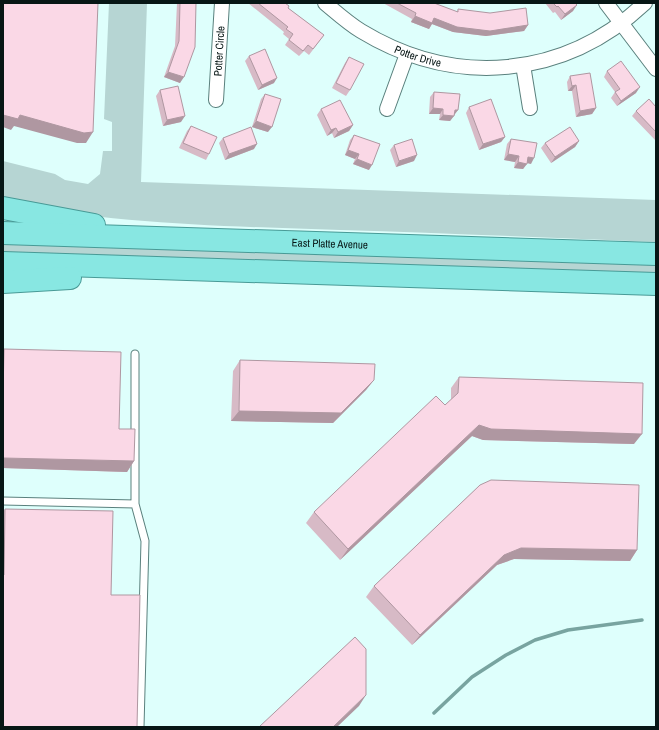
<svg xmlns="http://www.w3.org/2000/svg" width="659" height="730" viewBox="0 0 659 730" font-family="'Archivo Narrow',sans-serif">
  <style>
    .green { fill: #b6d5d3 }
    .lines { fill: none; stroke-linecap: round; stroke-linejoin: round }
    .stream { stroke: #78a4a0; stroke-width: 3.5 }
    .service-casing { stroke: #5a807d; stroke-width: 9 }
    .minor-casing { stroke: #5a807d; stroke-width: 16 }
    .trunk-casing { stroke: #489a96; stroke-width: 24 }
    .service { stroke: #fff; stroke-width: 7 }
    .minor { stroke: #fff; stroke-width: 14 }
    .trunk { stroke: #88e7e2; stroke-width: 22 }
    .wall { fill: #d7bac6 }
    .shaded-wall { fill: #af97a1 }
    .building { fill: #fad8e6; stroke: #af97a1 }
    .labels { text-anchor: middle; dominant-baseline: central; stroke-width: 3.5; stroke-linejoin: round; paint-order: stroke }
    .street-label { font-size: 11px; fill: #071615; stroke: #defffc }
  </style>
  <rect width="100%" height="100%" fill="#defffc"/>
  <path class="green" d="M109,3H147L141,182L656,200V242C551,238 446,233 340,230C227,226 114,225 3,201V161L55,174L65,180L88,184L100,174L103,151H112V122L104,119Z
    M3,242L656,262V273L3,259Z"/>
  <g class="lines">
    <path class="stream" d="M434,713L472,677L506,655L535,640L568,630L642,620"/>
    <g class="service-casing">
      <path id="service" d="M135,354V504L145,541L140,727
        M3,501L135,504"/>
    </g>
    <g class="minor-casing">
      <g id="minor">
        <path id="s1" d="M325,3C337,13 348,23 361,31C455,88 564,79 645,3"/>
        <path d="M606,3L656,69"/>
        <path d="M523,65L530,108"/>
        <path id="s2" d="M216,100L222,3"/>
        <path d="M387,109L407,54"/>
      </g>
    </g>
    <g class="trunk-casing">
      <g id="trunk">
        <path d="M3,208L94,225"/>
        <path id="s3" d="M3,233L656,254"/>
        <path d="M3,263L656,284"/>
        <path d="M3,282L70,278"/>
      </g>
    </g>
    <use href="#service" class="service"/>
    <use href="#minor" class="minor"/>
    <use href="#trunk" class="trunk"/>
  </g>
  <path class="wall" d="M177,3H196L180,83L164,77L175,46Z
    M248,3H285L288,8L324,35L309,55L304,51L299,56L285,45L289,39L283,34L284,32Z
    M383,3H434L457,12L458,9L528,25L524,31L486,36L453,32L432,24L429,29L411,22L412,19Z
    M545,3H575L573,11L561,20L555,12L553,13Z
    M249,56L274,83L258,90L245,61Z
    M349,57L350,90L346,96L332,88L345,63Z
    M607,71L636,93L617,106L611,98L615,92L604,77Z
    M570,76L596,108L592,114L576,117L572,91H568L567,82Z
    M160,90L181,122L163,126L156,96Z
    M434,92L458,110L450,121L439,120L440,114H429L430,97Z
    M265,94L268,132L252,127L261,99Z
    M469,107L505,137L501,142L479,150L466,113Z
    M656,107V141L632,116L636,111Z
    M321,109L353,125L349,131L334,138L332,133L327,136L317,115Z
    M191,126L209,154L206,160L179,148L187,131Z
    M354,135L369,170L353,164L355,159L345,155L350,140Z
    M223,138L254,149L225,160L219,143Z
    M511,139L531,164L527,163L523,169L514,168L515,162L504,160L507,144Z
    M579,141L575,147L551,163L541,148L545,143Z
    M394,145L414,161L396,167L390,150Z
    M4,349L119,429L134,461L127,472L3,468V350Z
    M240,360L374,380L366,390L333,423L231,421L233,371Z
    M459,377L634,444L483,440L472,436L340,560L306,523L314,512L451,400V388Z
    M480,485L637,550L630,561L514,559L497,565L412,645L366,597L374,586Z
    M5,509L111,595L3,727V512Z"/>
  <path class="shaded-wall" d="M577,5L573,11L561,20L565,14Z
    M415,16L434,18L528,25L524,31L486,36L453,32L432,24L429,29L411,22Z
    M168,72L184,77L180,83L164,77Z
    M277,78L274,83L258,90L262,85Z
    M576,85L572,91H568L572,86Z
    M640,87L636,93L617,106L621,101Z
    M433,108L443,109L440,114H429Z
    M596,108L592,114L576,117L580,111Z
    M455,110H458L454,115H451Z
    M3,115H20L93,132L86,143H77L14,126L11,130L3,127Z
    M443,115L454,116L450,121L439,120Z
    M185,116L181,122L163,126L167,120Z
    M256,121L272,127L268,132L252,127Z
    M353,125L349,131L334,138L338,132Z
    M336,128L332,133L327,136L331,130Z
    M505,137L501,142L479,150L483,144Z
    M579,141L575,147L551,163L555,157Z
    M257,144L254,149L225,160L229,154Z
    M348,150L359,154L355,159L345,155Z
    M508,154L519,156L515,162L504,160Z
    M417,155L414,161L396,167L399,161Z
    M528,157L534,158L531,164L524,162Z
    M357,159L372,165L369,170L353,164Z
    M518,162L527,164L523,169L514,168Z
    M374,380L366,390L333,423L231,421L239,411Z
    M479,425L642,434L634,444L483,440L472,436L340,560L348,549Z
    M3,458L134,461L127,472L3,468Z
    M521,548L637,550L630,561L514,559L497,565L412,645L420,635L504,555Z
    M366,695L359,706L337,727H333Z"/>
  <path class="building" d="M3,3H98L93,132L84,133L20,115L18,119L3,115Z
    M180,3H196L195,47L184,77L168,72L179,41Z
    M258,3H285L289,6L288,8L324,35L313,49L308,45L303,51L289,40L293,34L286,29L288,27Z
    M397,3H434L458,12V9L490,13L526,8L528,25L490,31L457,27L434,18L432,23L415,16L416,13Z
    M553,3H575L577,5L565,14L558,6L557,7Z
    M265,49L277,78L262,85L249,56Z
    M349,57L364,64L350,90L336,83Z
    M621,61L640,87L621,101L615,92L620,89L607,71Z
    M590,73L596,108L580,111L576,85L572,86L570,76Z
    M178,86L185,116L167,120L160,90Z
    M434,92L460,94L458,110H455L454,116L443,115V109L433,108Z
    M265,94L281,99L272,127L256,121Z
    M491,99L505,137L483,144L469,107Z
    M649,99L656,107V132L636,111Z
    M340,100L353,125L338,132L336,128L331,130L321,109Z
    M191,126L217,137L209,154L183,143Z
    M251,127L257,144L229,154L223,138Z
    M570,127L579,141L555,157L545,143Z
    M354,135L380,144L372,165L357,159L359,154L348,150Z
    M412,139L417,155L399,161L394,145Z
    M511,139L537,143L534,158L528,157L527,164L518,162L519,156L508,154Z
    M4,349L121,352L119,429H135L134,461L3,458V395Z
    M240,360L375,364L374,380L341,413L239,411Z
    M459,377L643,383L642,434L491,429L479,425L348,549L314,512L436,396L445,405L458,393Z
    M491,480L639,485L637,550L521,548L504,555L420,635L374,586L480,485Z
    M5,509L113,511L111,595H140L137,727H3V575H4Z
    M355,637L366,649V695L333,727H259Z"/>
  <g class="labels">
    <g class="street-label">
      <text stroke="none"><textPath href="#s2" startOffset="49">Potter Circle</textPath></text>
      <text stroke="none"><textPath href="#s1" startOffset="108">Potter Drive</textPath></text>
      <text stroke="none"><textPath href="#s3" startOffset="327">East Platte Avenue</textPath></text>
    </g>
  </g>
  <rect width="659" height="730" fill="none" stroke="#071615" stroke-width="8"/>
</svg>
